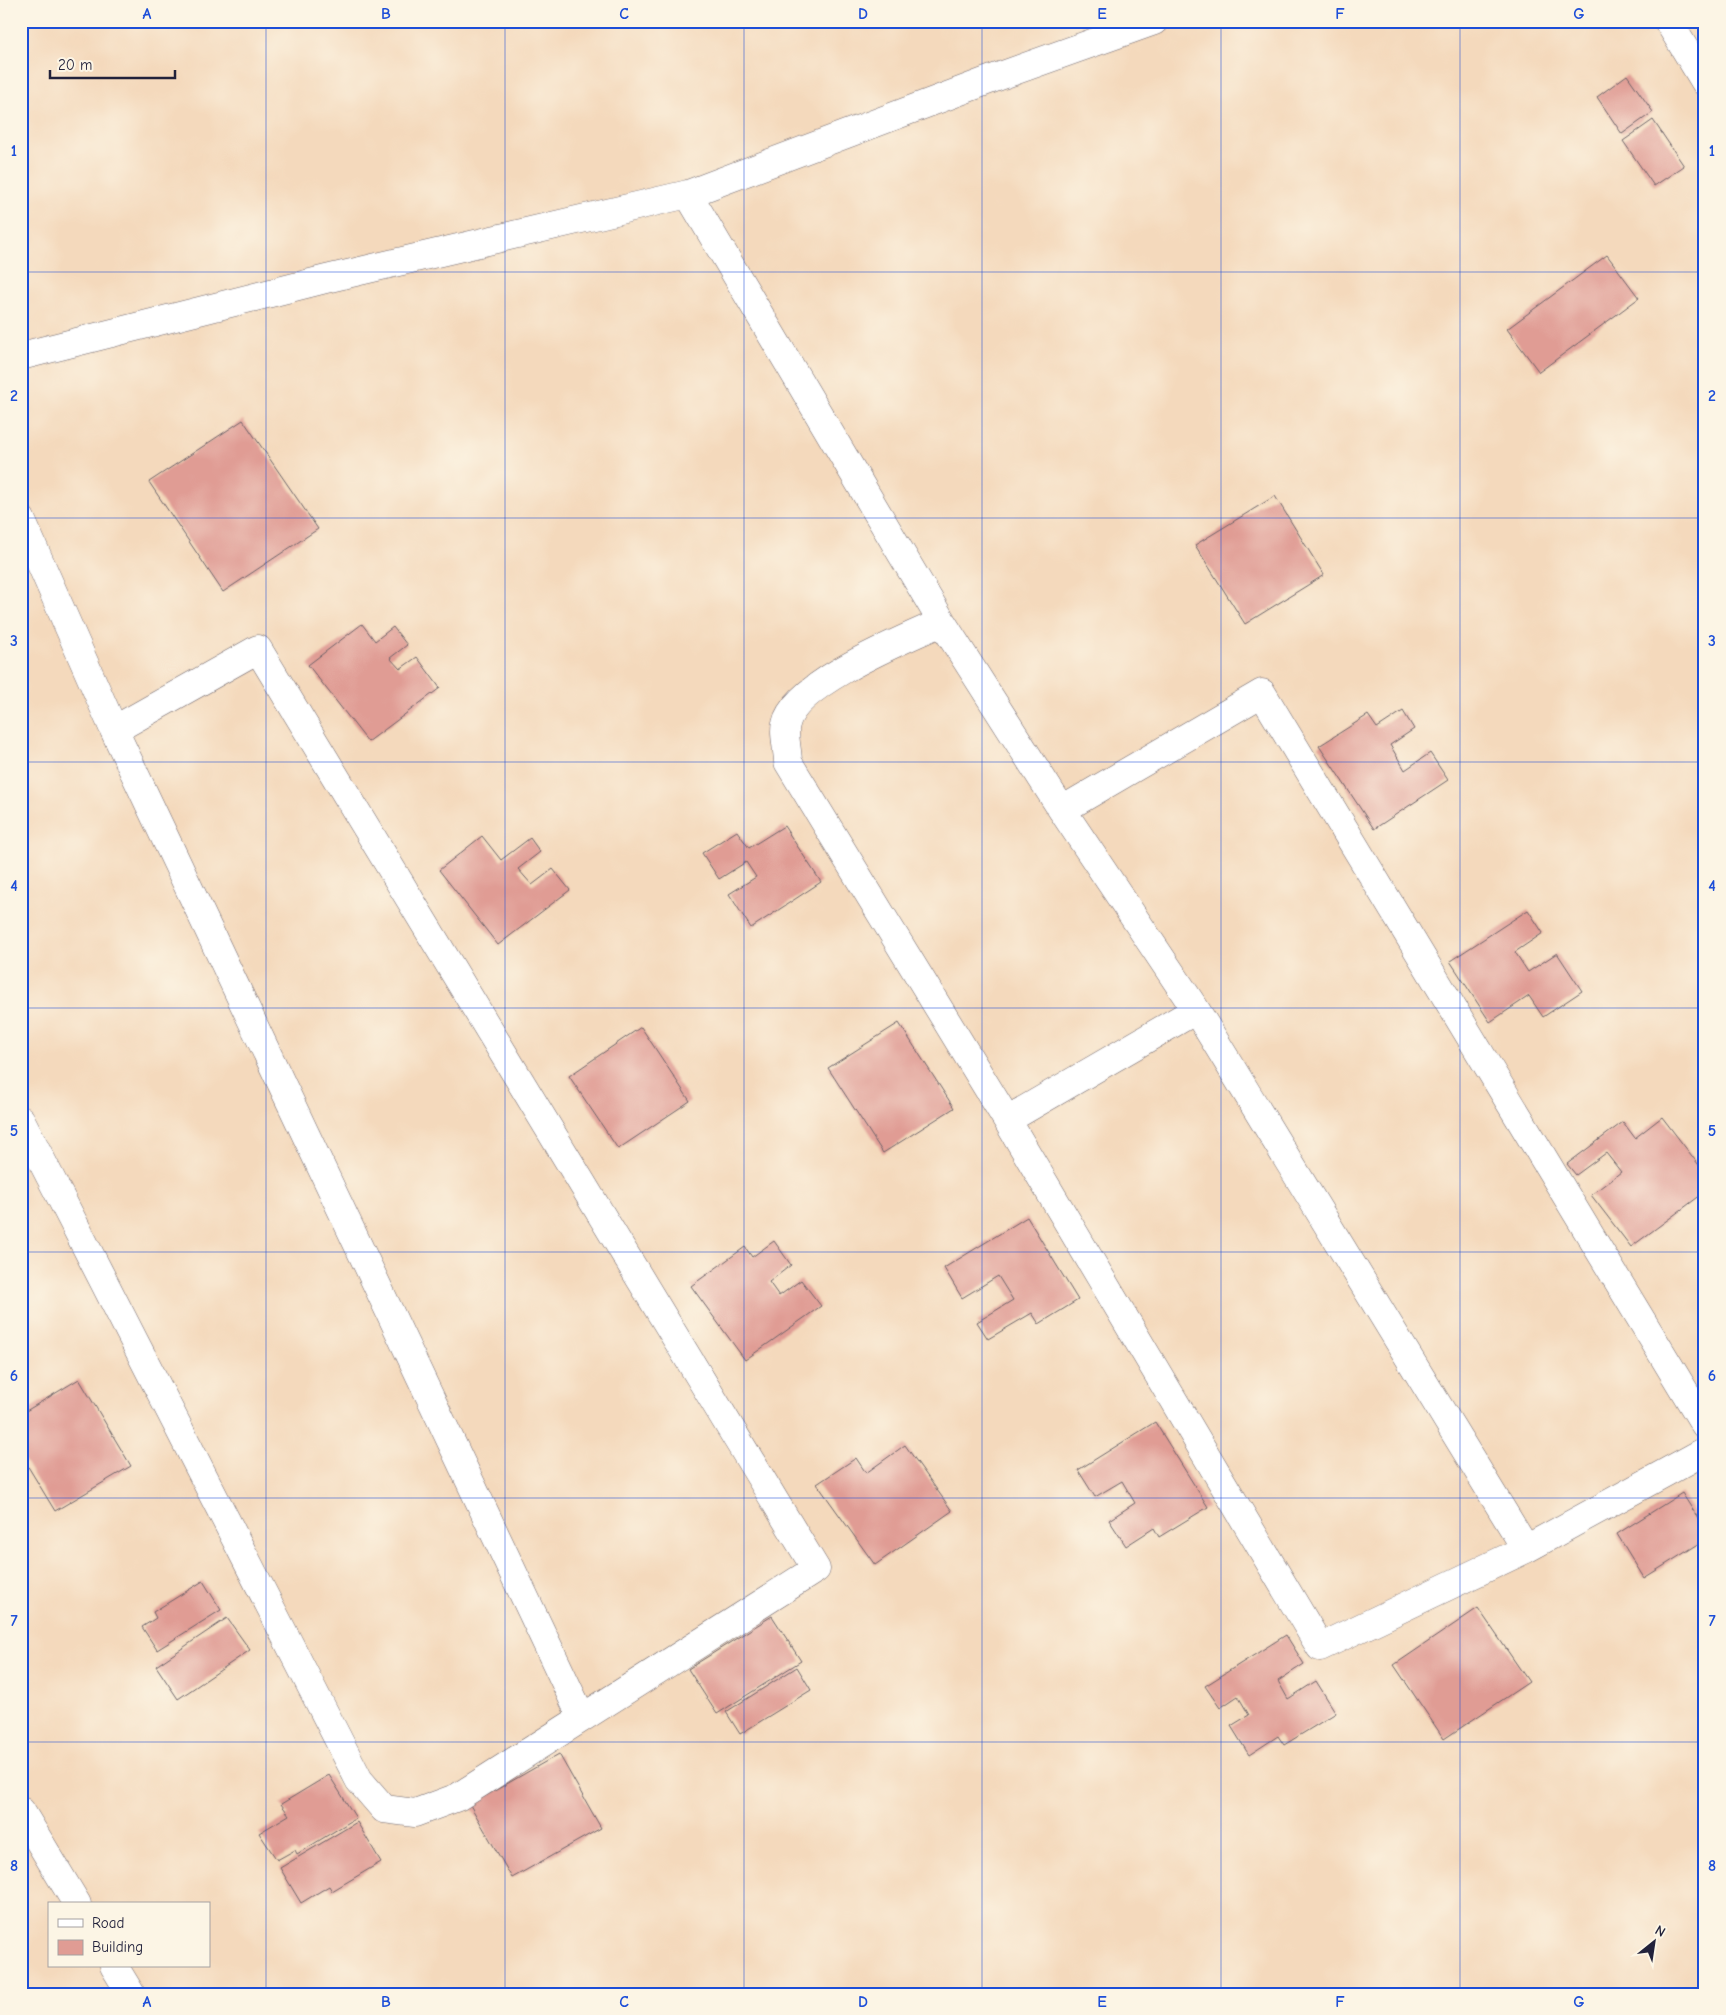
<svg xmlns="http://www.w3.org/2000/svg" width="1726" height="2015" viewBox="0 0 1726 2015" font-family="'Comic Neue',sans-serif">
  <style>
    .building { fill: #e09c94 }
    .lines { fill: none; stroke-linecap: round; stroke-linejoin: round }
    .minor-casing { stroke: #6c6268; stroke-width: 29 }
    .minor { stroke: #fff; stroke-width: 28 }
    .grid { fill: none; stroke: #1d4ed8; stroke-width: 1; stroke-opacity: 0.55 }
    .neatline { fill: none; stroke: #1d4ed8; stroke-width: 2 }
    .grid-label { font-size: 16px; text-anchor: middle; font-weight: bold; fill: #1d4ed8 }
  </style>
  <rect width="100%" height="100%" fill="#fcf5e5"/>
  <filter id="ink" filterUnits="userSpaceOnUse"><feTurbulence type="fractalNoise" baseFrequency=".02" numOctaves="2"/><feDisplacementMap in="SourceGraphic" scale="10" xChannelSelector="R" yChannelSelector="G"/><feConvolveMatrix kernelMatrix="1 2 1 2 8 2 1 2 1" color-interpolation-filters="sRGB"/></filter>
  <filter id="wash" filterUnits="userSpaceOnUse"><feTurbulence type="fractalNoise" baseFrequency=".0096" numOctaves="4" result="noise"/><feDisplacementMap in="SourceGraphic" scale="20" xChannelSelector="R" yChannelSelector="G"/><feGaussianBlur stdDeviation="1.12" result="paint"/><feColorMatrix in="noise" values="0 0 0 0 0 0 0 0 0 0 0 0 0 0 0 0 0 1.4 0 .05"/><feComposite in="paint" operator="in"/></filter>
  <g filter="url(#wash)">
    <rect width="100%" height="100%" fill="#f4d9bc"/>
    <g id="blocks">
      <path class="building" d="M1627,75L1653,112L1622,134L1597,97Z
        M1653,120L1684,166L1654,186L1623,141Z
        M1607,255L1639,298L1539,372L1507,329Z
        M243,420L318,529L223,592L149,482Z
        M1275,496L1324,575L1245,624L1195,545Z
        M362,624L375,641L393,627L407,645L390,658L400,669L417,657L440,688L368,742L308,665Z
        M1403,711L1414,729L1390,745L1405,770L1430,753L1448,780L1374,829L1319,746L1368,715L1377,728Z
        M784,826L821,882L751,928L729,894L756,877L746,862L719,879L702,853L737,831L749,848Z
        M482,836L501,860L530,838L540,852L518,869L532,885L553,869L570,890L498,945L439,870Z
        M1528,910L1543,933L1515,952L1528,972L1557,953L1582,991L1543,1017L1529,996L1490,1022L1450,961Z
        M899,1023L954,1108L883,1153L828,1068Z
        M641,1027L690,1101L618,1149L569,1076Z
        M1662,1117L1705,1173V1192L1631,1247L1591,1195L1621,1172L1606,1153L1576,1175L1567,1164L1623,1122L1635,1138Z
        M1027,1217L1078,1300L1039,1324L1032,1313L988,1339L977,1322L1013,1300L998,1276L962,1298L944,1268Z
        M774,1241L791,1265L769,1282L779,1296L801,1280L821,1306L745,1360L691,1286L745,1247L752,1257Z
        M79,1379L131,1466L55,1511L21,1455V1414Z
        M1155,1422L1208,1507L1159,1537L1154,1528L1126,1546L1109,1520L1135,1503L1122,1481L1095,1497L1078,1470Z
        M905,1445L952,1511L875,1565L817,1484L856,1458L866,1473Z
        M1682,1493L1705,1529V1540L1644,1578L1617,1534Z
        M203,1581L221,1610L157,1650L142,1627L156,1618L153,1612Z
        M1478,1608L1529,1682L1444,1739L1394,1665Z
        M772,1616L801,1661L717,1714L688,1669Z
        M227,1618L250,1650L178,1699L156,1666Z
        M1286,1635L1304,1664L1278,1681L1288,1699L1316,1681L1336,1713L1284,1745L1278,1736L1249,1755L1231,1726L1249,1715L1238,1696L1220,1708L1205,1686Z
        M797,1667L811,1690L740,1734L726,1712Z
        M559,1754L601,1828L512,1878L470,1805Z
        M329,1775L356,1818L297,1854L295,1850L277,1860L259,1833L289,1815L281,1804Z
        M357,1822L381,1862L332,1891L329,1886L301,1903L280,1868Z"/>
    </g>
  </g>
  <g filter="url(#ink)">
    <use href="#blocks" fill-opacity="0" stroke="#6c6268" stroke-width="1"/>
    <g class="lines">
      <g class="minor-casing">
        <path id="minor" d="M1668,21L1705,82
          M688,194L942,622L1062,810L1196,1010L1526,1549
          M21,356L326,279L688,194L1000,76L1154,21
          M21,519L114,730L582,1718
          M942,622C905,639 795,683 786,724C783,732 788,752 788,762L1007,1120L1320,1647L1526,1549L1705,1451
          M1062,810L1262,693L1705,1425
          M21,1120L359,1780L384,1809L415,1813L458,1797L816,1569L258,649L114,730
          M1007,1120L1196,1010
          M21,1811L77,1904
          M114,1966L131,1994"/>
      </g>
      <use href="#minor" class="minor"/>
    </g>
  </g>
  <path class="grid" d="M266,21V1994M505,21V1994M744,21V1994M982,21V1994M1221,21V1994M1460,21V1994M21,272H1705M21,518H1705M21,762H1705M21,1008H1705M21,1252H1705M21,1498H1705M21,1742H1705"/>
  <rect width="1726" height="2015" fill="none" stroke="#fcf5e5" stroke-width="55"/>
  <rect x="48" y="1902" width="162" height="65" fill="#fcf5e5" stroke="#a5a1a1"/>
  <rect x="58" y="1919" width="25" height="8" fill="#ffffff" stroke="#a5a1a1"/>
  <text x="92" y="1928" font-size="15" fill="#22223b">Road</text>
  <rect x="58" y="1940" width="25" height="15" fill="#e09c94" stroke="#a5a1a1"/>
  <text x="92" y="1952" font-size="15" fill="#22223b">Building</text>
  <g transform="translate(1654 1942) rotate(30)" stroke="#fcf5e5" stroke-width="4" paint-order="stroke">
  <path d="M0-4L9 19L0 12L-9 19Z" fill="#22223b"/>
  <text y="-8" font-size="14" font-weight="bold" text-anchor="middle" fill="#22223b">N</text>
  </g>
  <path d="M50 70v8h125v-8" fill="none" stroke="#22223b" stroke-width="2.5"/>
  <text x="58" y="70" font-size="15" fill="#22223b" stroke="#fcf5e5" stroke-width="4" paint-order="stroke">20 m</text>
  <rect x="28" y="28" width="1670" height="1960" class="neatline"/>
  <g class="grid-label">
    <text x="147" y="19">A</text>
    <text x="386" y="19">B</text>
    <text x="624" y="19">C</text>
    <text x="863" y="19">D</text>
    <text x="1102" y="19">E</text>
    <text x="1340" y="19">F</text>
    <text x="1579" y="19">G</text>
    <text x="14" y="156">1</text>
    <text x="1712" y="156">1</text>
    <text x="14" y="401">2</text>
    <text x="1712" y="401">2</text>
    <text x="14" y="646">3</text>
    <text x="1712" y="646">3</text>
    <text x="14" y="891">4</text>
    <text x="1712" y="891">4</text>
    <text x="14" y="1136">5</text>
    <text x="1712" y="1136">5</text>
    <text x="14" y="1381">6</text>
    <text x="1712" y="1381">6</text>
    <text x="14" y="1626">7</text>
    <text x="1712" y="1626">7</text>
    <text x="14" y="1871">8</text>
    <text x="1712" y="1871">8</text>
    <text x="147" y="2007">A</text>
    <text x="386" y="2007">B</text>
    <text x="624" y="2007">C</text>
    <text x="863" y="2007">D</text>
    <text x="1102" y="2007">E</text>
    <text x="1340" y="2007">F</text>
    <text x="1579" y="2007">G</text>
  </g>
</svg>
